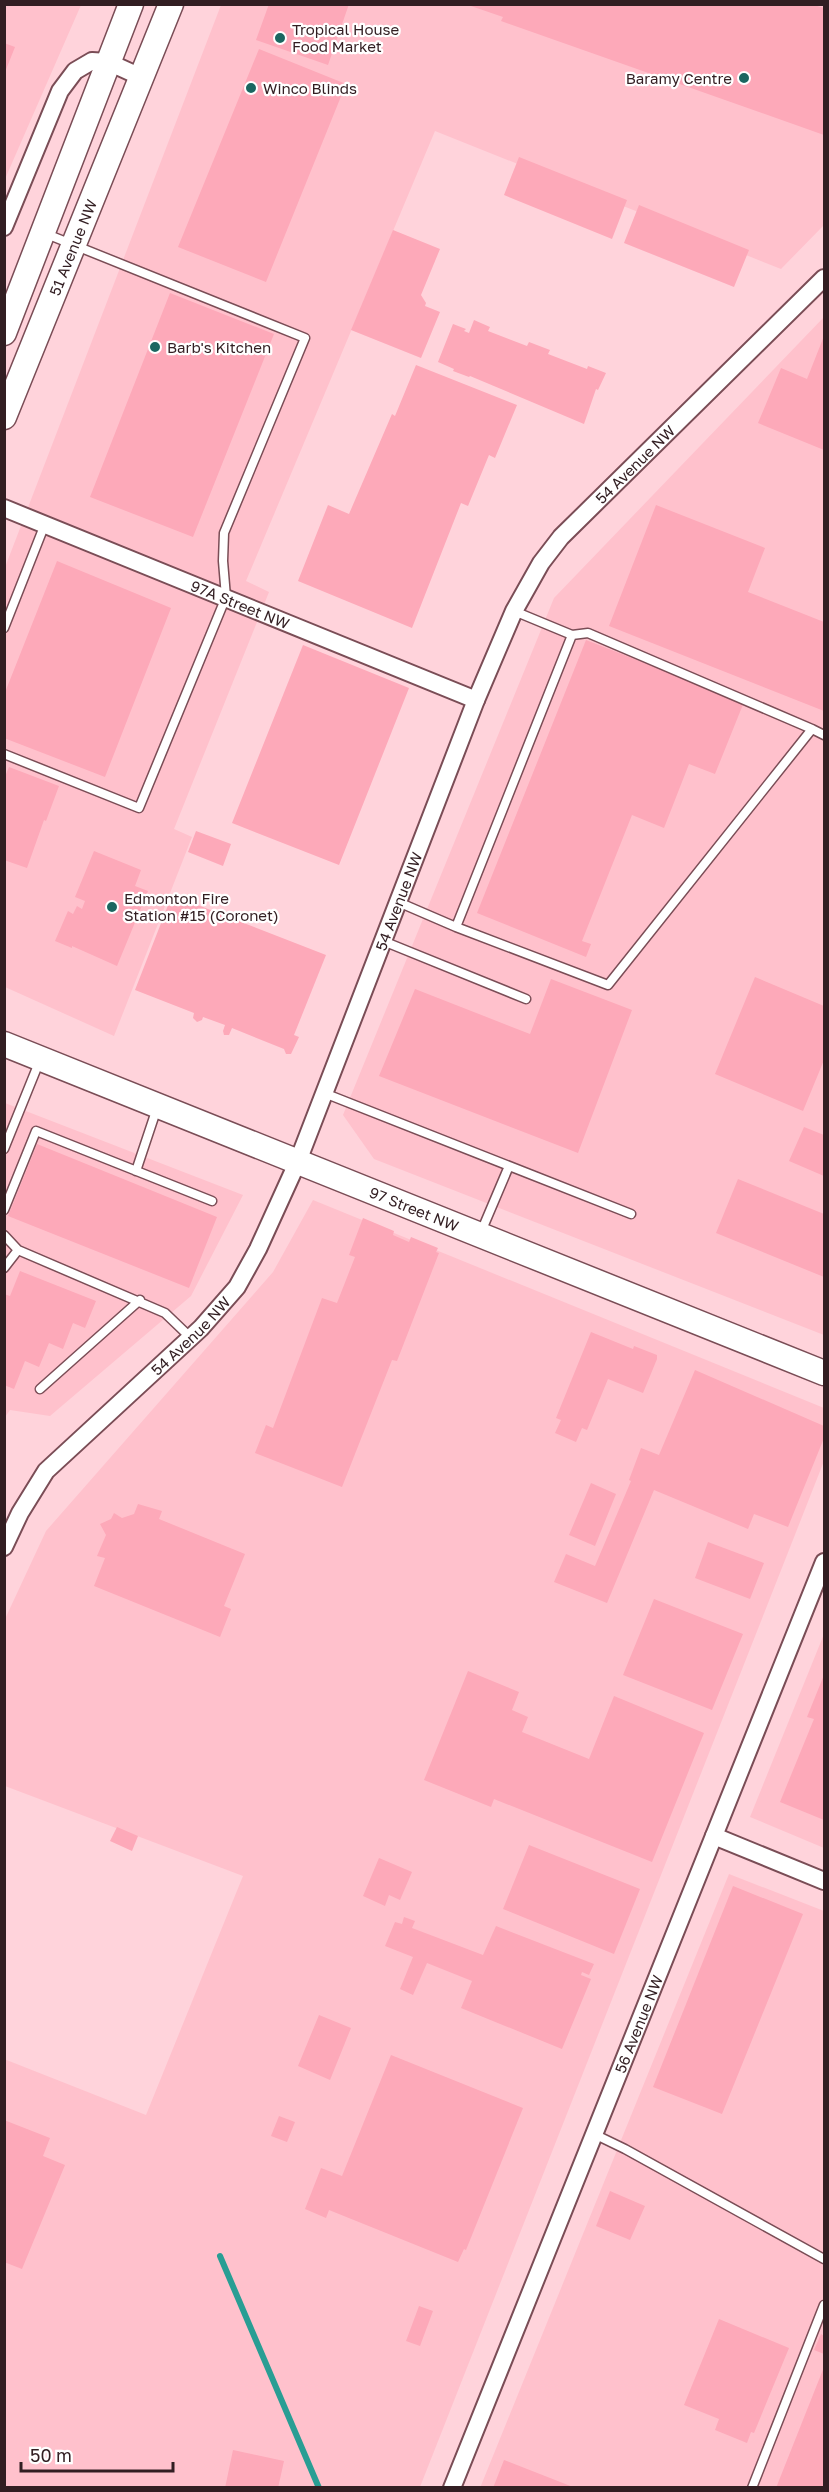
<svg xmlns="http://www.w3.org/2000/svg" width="829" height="2492" viewBox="0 0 829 2492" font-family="'Golos Text',sans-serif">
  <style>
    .built { fill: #ffc1cc }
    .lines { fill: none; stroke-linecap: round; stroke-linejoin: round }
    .stream { stroke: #299e94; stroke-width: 6 }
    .building { fill: #fda9b9 }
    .lane-casing { stroke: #7a4d56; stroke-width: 11 }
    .street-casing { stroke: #7a4d56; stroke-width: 20 }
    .secondary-casing { stroke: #7a4d56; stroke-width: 27 }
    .lane { stroke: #fff; stroke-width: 8 }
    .street { stroke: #fff; stroke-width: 16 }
    .secondary { stroke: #fff; stroke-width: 24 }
    .poi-dot { fill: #1b6660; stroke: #fff; stroke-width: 2 }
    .labels { text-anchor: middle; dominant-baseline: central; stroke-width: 4.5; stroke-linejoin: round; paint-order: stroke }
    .poi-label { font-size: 15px; fill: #321e22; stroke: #fff; text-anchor: start }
    .street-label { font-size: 15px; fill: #321e22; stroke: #fff }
  </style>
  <rect width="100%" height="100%" fill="#ffd3db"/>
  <path class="built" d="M5,5H81L5,179Z
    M221,5H824V225L781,269L435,131L246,581L269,592L174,829L192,837L114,1036L5,987L4,570Z
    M824,317V1335L374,1159L343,1115L554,598Z
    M5,1103L243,1195L191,1296L50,1416L10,1410L5,1417Z
    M313,1200L824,1408V1461L420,2487H5L4,2059L146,2115L243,1876L5,1786V1619L46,1531L273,1272Z
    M824,1634V1848L750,1817Z
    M729,1874L824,1911V2487L480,2488Z"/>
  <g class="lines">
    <path class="stream" d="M220,2256L319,2488"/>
  </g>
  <path class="building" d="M269,4H349L328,65L256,40Z
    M468,5H814L824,8V135L501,21L503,17Z
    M4,43L15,47L5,72H4Z
    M259,49L346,84L266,282L178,247Z
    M519,157L627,200L612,239L504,195Z
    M639,205L749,250L734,287L624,243Z
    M393,230L440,249L421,295L426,303L425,306L440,312L421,358L351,330Z
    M170,293L274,334L193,537L90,497Z
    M474,320L490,327L488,331L527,346L529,342L550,350L548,354L587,369L588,366L606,373L598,390L596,389L584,424L470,376L469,377L453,371L454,369L438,362L453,324L466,329L464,331L469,333Z
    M824,336V450L758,423L781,368L807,379Z
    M416,365L517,405L495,458L489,455L468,506L461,503L412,628L298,581L328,505L349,514L392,414L395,416Z
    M656,505L765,548L748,592L824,622V711L609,626Z
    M57,561L171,608L105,777L4,738V695Z
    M586,640L744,702L715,774L689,764L664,828L632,815L582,941L591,944L586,957L477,913Z
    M303,645L409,688L339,865L232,823Z
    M9,767L59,786L46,821L44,820L27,868L4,860V779Z
    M196,831L231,844L223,866L188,852Z
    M94,851L141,870L135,886L148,891L117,966L72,946V948L55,941L68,911L73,914L77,906L82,909L85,901L75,897Z
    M172,895L326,955L294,1035L299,1037L291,1054H286L284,1049L232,1028L229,1035H224L223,1031L225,1025L203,1017L202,1020L197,1022L193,1018L194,1013L135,990Z
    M755,977L824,1006V1060L803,1111L715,1074Z
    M551,979L632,1010L578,1153L379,1076L415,989L530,1034Z
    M804,1127L824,1135V1176L789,1161Z
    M37,1144L217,1217L189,1288L8,1216Z
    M738,1179L824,1214V1277L716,1233Z
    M363,1218L394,1231L393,1235L409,1242L411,1237L438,1248L436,1252L439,1253L397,1361L392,1360L342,1487L255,1453L266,1425L273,1428L322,1298L337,1303L355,1257L349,1255Z
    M20,1271L96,1301L85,1328L73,1323L63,1349L49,1343L39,1367L25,1361L14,1389L4,1385V1294L10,1296Z
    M591,1332L633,1349L634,1346L657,1355V1359L643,1393L608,1379L587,1430L582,1428L576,1442L555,1433L561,1420L556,1418Z
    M695,1370L824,1426V1438L788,1527L754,1514L748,1529L654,1490L607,1603L554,1582L566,1554L595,1566L631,1481L629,1480L641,1448L659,1455Z
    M591,1483L616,1494L595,1546L569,1535Z
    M138,1504L162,1511L159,1519L245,1554L224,1606L231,1609L220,1637L94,1586L105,1558L97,1556L106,1535L100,1524L111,1519L114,1513L122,1518L134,1514Z
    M708,1542L764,1563L750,1599L695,1578Z
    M654,1599L743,1634L712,1710L623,1675Z
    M468,1671L519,1692L512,1710L528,1717L522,1732L589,1759L614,1696L704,1733L652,1862L494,1799L491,1807L424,1780Z
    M824,1675V1820L780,1802L814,1719L807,1717Z
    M117,1827L138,1836L132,1851L110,1841Z
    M529,1845L640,1889L614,1954L503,1909Z
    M379,1858L412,1872L400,1900L389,1895L385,1906L363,1896Z
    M733,1886L803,1914L722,2114L653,2087Z
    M404,1917L415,1921L412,1928L483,1955L496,1926L594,1964L589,1975L582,1972L581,1975L591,1979L562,2049L461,2008L472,1981L427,1963L413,1995L400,1989L413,1957L385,1946L395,1922L402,1924Z
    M319,2015L351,2028L330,2080L298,2066Z
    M391,2055L523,2108L466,2250L464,2249L458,2262L329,2210L326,2218L305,2209L321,2168L342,2176Z
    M279,2116L295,2122L287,2142L271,2136Z
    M4,2120L50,2138L43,2156L65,2165L22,2269L4,2262Z
    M610,2191L645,2206L630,2240L596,2226Z
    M419,2306L433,2311L420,2346L406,2341Z
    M719,2319L789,2348L754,2433L751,2432L747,2443L715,2430L719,2419L684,2405Z
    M821,2334L824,2336V2354L814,2350Z
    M824,2367V2488H776Z
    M233,2450L284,2461L278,2488H225Z
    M504,2460L573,2487V2488H493Z"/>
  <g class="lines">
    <g class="lane-casing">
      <path id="lane" d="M4,628L45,524
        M812,729L824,735
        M4,754L139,808L226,597L223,561L224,533L305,338L44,233
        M398,902L456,927L572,635L514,611
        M456,927L608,985L812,729L588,633L572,635
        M383,941L526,999
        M324,1093L631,1214
        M4,1149L40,1060
        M136,1171L157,1108
        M4,1210L36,1131L212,1201
        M481,1232L509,1166
        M4,1235L18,1250L165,1313L190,1337
        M4,1268L18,1250
        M40,1389L140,1300
        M594,2134L625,2149L824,2259
        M752,2488L824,2305"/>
    </g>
    <g class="street-casing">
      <g id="street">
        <path d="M4,227L60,91L75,71L92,61L108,62L141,77"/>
        <path id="s1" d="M4,508L476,700"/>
        <path id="s2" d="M4,1547L20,1513L46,1471L201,1328L237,1287L258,1249L298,1161L476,700L514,611L541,563L561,537L824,278"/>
        <path d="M714,1836L824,1881"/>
        <path id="s3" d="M452,2488L824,1562"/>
      </g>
    </g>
    <g class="secondary-casing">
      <g id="secondary">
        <path d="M4,333L131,4"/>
        <path id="s4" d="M4,417L171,4"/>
        <path id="s5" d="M4,1044L824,1373"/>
      </g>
    </g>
    <use href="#lane" class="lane"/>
    <use href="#street" class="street"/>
    <use href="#secondary" class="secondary"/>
  </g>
  <g class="poi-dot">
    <circle cx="280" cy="38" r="6"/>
    <circle cx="744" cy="78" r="6"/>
    <circle cx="251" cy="88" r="6"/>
    <circle cx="155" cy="347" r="6"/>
    <circle cx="112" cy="907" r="6"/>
  </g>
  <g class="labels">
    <g class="poi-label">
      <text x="292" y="29">Tropical House<tspan x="292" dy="17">Food Market</tspan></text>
      <text x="732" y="78" text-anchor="end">Baramy Centre</text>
      <text x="263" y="88">Winco Blinds</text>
      <text x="167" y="347">Barb's Kitchen</text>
      <text x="124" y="898">Edmonton Fire<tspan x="124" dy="17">Station #15 (Coronet)</tspan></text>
    </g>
    <g class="street-label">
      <text stroke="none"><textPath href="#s4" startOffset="183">51 Avenue NW</textPath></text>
      <text stroke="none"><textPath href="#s2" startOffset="1275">54 Avenue NW</textPath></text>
      <text stroke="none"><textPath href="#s1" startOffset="255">97A Street NW</textPath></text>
      <text stroke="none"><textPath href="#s2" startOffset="771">54 Avenue NW</textPath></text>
      <text stroke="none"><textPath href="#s5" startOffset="442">97 Street NW</textPath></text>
      <text stroke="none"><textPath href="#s2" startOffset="285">54 Avenue NW</textPath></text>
      <text stroke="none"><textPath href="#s3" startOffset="500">56 Avenue NW</textPath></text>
    </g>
  </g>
  <rect width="829" height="2492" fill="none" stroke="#321e22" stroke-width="12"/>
  <path d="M21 2462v9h152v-9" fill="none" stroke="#321e22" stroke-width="3"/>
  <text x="30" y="2462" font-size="18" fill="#321e22" stroke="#ffffff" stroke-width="4.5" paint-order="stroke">50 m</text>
</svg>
